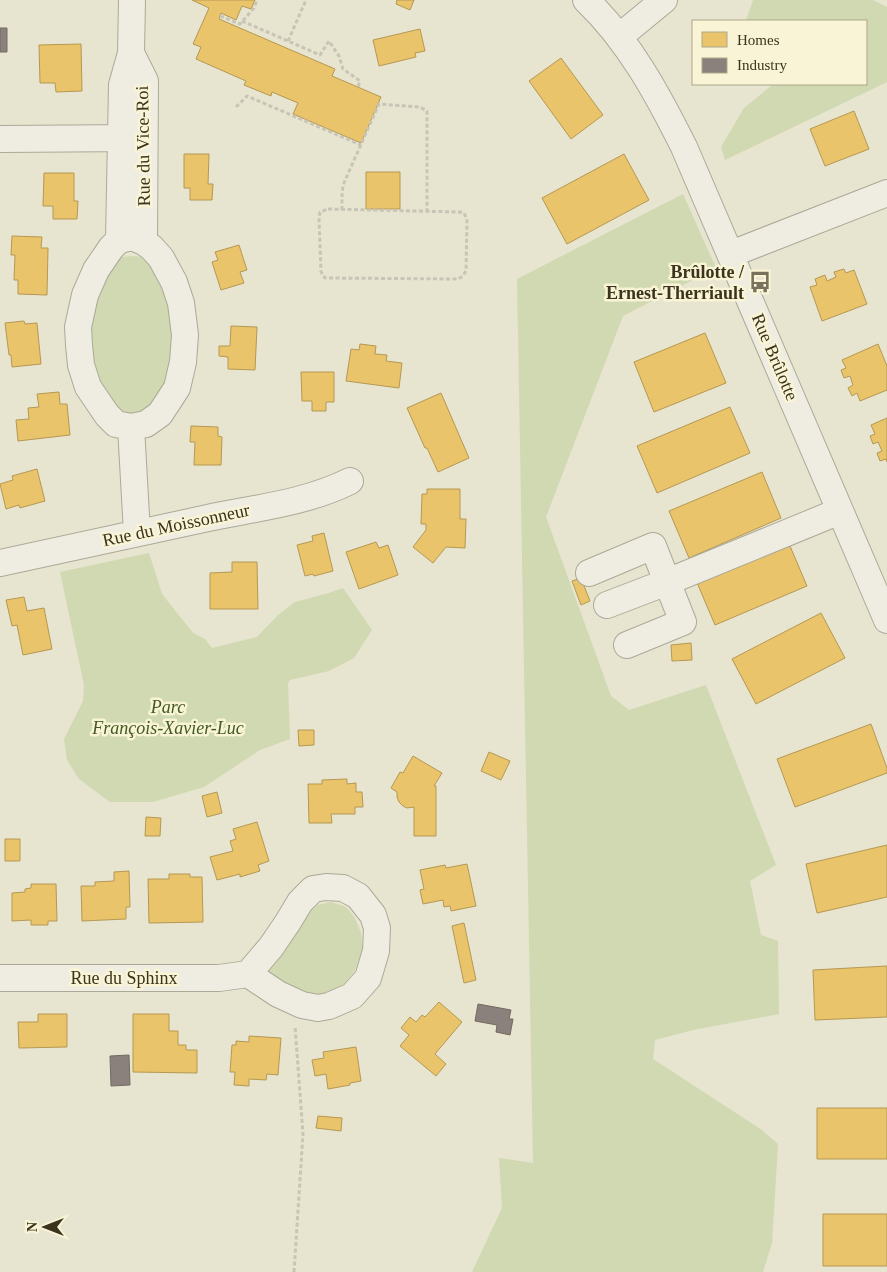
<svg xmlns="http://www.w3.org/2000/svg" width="887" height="1272" viewBox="0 0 887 1272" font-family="'Times New Roman',serif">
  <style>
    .green { fill: #d0d9b1 }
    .homes { fill: #e9c46a; stroke: #b59853 }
    .industry { fill: #8a817c; stroke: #736a60 }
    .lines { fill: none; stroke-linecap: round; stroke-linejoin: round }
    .minor-casing { stroke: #aca998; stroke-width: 28 }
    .path { stroke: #c8c5b7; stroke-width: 3; stroke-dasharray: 4 2.5; stroke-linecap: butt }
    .minor { stroke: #efede1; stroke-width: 26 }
    .labels { text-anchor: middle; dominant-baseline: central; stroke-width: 5; stroke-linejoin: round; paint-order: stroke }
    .street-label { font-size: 18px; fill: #3c331e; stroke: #f8f4d5 }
    .poi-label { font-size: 18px; font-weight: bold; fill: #3c331e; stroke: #f8f4d5; text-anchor: end }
    .park-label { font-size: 18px; font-style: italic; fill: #425a24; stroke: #f8f4d5 }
  </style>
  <rect width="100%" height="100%" fill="#e7e4cf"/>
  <path class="green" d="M753,0H873L887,7V82L725,160L721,147L744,108L771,86L770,84H866V21H746Z
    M683,194L716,268L623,316L546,517L611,696L629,710L706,685L776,865L750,881L761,935L778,941L779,1014L693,1030L655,1040L653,1059L762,1130L778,1144L772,1243L763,1272H472L502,1208L499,1158L533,1163L517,279Z
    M135,256L148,259L171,295L173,376L152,410L130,418L105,400L87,347L101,281L120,257Z
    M149,553L162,594L193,633L205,639L212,648L257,637L278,615L295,602L329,593L343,588L372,630L354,658L329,671L290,680L288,683L290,739L260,750L204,787L153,802H110L79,779L67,760L64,739L83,701L84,685L60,572Z
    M331,902L346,907L355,918L361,933L363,949L355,970L342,986L322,994L304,993L268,974V970L306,915L318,905Z"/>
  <path class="homes" d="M192,0H255L251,9L242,6L236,20L221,13L219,19L335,69L332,76L381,97L361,143L293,114L298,103L272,92L271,96L244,85L246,81L196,59L201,47L193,44L209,8Z
    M397,0H414L410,10L396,4Z
    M420,29L425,51L415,53L416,57L379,66L373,40Z
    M81,44L82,91L56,92L55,83H40L39,45Z
    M561,58L603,115L571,139L529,81Z
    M854,111L869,149L825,166L810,129Z
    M184,154H209L208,184H213L212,200H190V188H184Z
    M624,154L649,200L567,244L542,198Z
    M366,172H400V209H366Z
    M44,173H74V201H78L77,219H53V206H43Z
    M12,236L42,237L41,248H48L47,295L18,294V280H14L15,255H11Z
    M239,245L247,270L240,272L244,283L221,290L212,262L218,260L215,252Z
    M844,269L846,273L854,270L867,304L822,321L810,287L817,285L815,279L825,275L827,281L836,277L834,272Z
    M24,321L25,324L37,323L41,364L12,367L11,355H9L5,323Z
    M231,326L257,327L255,370L228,369V357L219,356V346H230Z
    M705,333L726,383L654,412L634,362Z
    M360,344L376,346L375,354L387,355L386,361L402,363L399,388L346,381L351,349L359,350Z
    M878,344L887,366V390L860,401L857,393L852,396L848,388L853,385L850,376L844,378L841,370L846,368L842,360Z
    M301,372H334V402H326V411H312V401H302Z
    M59,392L60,404H67L70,435L18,441L16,420L29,419L28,408L39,407L37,394Z
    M441,393L469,458L438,472L427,448H425L407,408Z
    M730,407L750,453L657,493L637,446Z
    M887,418V462L886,459L880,461L877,453L882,451L878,442L873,444L870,436L875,434L871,425Z
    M191,426L218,427V436L222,437L221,465H194L195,442H190Z
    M37,469L45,501L20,508L19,505L6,509L0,484L13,480L12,476Z
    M762,472L781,518L689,558L669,511Z
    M427,489H460V519H466L465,548L446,547L433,563L413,547L426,530V524H421L422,494H427Z
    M324,533L333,571L314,576L313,574L305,576L297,545L313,541L312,536Z
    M787,539L807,586L715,625L695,578Z
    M376,542L379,548L388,545L398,575L359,589L346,552Z
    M232,562H257L258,609H210V573L232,572Z
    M581,578L590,601L581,605L572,581Z
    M24,597L27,611L44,608L52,649L23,655L17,625L12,626L6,600Z
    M821,613L845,658L756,704L732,659Z
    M691,643L692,660L672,661L671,645Z
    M871,724L887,768V773L795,807L777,759Z
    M298,730H314V745L299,746Z
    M489,752L510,761L501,780L481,771Z
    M413,756L442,773L434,786H436V836H414V807L407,808L403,806L399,802L397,797V792L391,788L400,772L403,773Z
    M347,779V784L356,783V792H362L363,807H355V814H331L332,823H309L308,784H322V780Z
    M217,792L222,813L207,817L202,796Z
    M146,817L161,818L160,836H145Z
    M257,822L269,861L258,865L260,871L240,877V874L217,880L210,857L233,851L230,841L236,839L233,829Z
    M5,839H20V861H5Z
    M887,845V897L817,913L806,864Z
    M467,864L476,906L451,911L450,906L444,907L443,900L423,904L420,890L424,889L420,870L445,865L446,868Z
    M129,871L130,907H126V919L82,921L81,886H95V882L114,881V872Z
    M169,874H190V877H202L203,922L149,923L148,879H169Z
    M31,884H56L57,921H48V925H31V920L12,921V893L25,892V889L31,888Z
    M464,923L476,980L464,983L452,926Z
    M887,966V1017L815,1020L813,970Z
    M439,1002L462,1022L435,1054L446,1064L436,1076L400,1046L409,1035L401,1028L410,1017L416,1022L422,1015L425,1017Z
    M38,1014H67V1047L19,1048L18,1022H38Z
    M133,1014H169V1031H178V1045H186V1050H197V1073L133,1072Z
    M249,1036L281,1038L278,1075L267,1074L266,1080L249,1079V1086L234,1085L235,1072H230L232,1045H236V1041L249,1042Z
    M356,1047L361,1081L350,1083V1085L328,1089L326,1074L315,1076L312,1060L324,1058L323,1052Z
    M817,1108H887V1159H817Z
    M318,1116L342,1118L341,1131L316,1128Z
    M823,1214H887V1266H823Z"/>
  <path class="industry" d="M0,28H7V52H0Z
    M478,1004L511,1010L509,1019H513L510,1035L496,1032L497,1025L475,1021Z
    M129,1055L130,1085L111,1086L110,1056Z"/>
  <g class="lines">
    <g class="minor-casing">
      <path id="minor" d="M586,0C629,41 658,95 684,147L887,620
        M619,37L664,0
        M131,53L145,81L144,242
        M0,139L139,138
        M132,237L144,242L152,248L161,258L174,282L181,303L185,335L183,362L177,388L160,414L146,424L131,427L116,424L107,415L88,387L81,365L79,345L78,327L85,295L96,270L111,248L119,240Z
        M119,240L122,85L131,53L132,0
        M731,254L887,193
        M131,427L137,533
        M0,563C69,548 138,533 208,518C255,508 306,503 350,481
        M589,573L653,546L683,622L627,645
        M607,605L667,582L840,511
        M326,887L343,888L358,896L373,915L377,928L376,951L368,978L352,996L329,1006L318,1008L302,1005L278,994L248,974L271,947L288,922L300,902L313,889Z
        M0,978H219L248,974"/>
    </g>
    <path class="path" d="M220,16L240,24L254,8L257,0
      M242,21L320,55L329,41L339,56L343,69L360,81L358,87
      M288,41L306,0
      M236,107L247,96L361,145
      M328,209L459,212L464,213L467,219L466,271L463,276L458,279L325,278L321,272L319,218L320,212Z
      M342,210V196L343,185L379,104L420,107L427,111V211
      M294,1272L303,1134L295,1026"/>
    <use href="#minor" class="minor"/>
  </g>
  <defs>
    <g id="bus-bare" transform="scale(1.725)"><path d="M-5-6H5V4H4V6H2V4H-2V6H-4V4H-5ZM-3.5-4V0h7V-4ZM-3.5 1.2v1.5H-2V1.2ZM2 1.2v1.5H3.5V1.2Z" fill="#78715c" stroke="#f8f4d5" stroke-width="2.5" paint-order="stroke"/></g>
  </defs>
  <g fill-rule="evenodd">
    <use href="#bus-bare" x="760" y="282"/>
  </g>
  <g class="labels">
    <g class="street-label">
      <text transform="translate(143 146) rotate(-91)">Rue du Vice-Roi</text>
      <text transform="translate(775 357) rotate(67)">Rue Brûlotte</text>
      <text transform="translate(176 525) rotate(-12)">Rue du Moissonneur</text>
      <text x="124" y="978">Rue du Sphinx</text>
    </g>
    <g class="poi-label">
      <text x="744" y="272">Brûlotte /<tspan x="744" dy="21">Ernest-Therriault</tspan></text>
    </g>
    <g class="park-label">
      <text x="168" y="707">Parc<tspan x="168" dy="21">François-Xavier-Luc</tspan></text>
    </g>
  </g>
  <rect x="692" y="20" width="175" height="65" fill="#f8f4d5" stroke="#ada78c"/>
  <rect x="702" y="32" width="25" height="15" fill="#e9c46a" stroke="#ada78c"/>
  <text x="737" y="45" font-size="15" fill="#3c331e">Homes</text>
  <rect x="702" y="58" width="25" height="15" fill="#8a817c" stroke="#ada78c"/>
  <text x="737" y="70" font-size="15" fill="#3c331e">Industry</text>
  <g transform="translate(45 1227) rotate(270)" stroke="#f8f4d5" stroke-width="4" paint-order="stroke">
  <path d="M0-4L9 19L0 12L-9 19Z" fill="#3c331e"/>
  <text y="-8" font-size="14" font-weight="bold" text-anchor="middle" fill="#3c331e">N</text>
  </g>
</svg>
